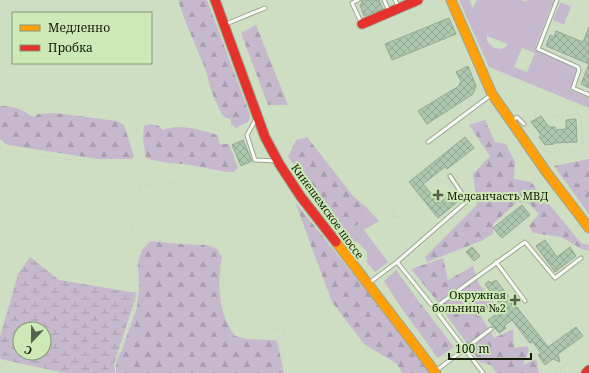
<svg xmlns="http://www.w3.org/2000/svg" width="589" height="373" viewBox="0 0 589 373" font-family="'Noto Serif',serif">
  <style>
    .green { fill: #c6b9ce; fill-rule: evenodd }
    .forest { fill: url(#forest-firs) }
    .wetland { fill: url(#wetland-marsh); fill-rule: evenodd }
    .building { fill: url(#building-cross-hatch); stroke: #97a794 }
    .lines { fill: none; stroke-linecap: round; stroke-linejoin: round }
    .lane-casing { stroke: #9aa691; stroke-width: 5 }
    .slow-casing { stroke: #9aa691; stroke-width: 11 }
    .jam-casing { stroke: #9aa691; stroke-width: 11 }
    .path { stroke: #cbcfc7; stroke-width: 1; stroke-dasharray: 2 3; stroke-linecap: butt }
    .lane { stroke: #f8faf6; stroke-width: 3 }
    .slow { stroke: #ff9f0a; stroke-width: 9 }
    .jam { stroke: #e5322d; stroke-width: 9 }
    .poi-dot { fill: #55614b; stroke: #cde9b7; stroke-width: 1.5 }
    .labels { text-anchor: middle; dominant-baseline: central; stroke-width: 4; stroke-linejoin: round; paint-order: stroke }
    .poi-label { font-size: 11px; fill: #141e0b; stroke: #cde9b7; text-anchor: start }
    .street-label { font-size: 11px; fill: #141e0b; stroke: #cde9b7 }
  </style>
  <defs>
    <pattern id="forest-firs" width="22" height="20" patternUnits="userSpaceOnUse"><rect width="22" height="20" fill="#c6b9ce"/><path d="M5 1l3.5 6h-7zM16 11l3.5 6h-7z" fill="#a99fb0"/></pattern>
    <pattern id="wetland-marsh" width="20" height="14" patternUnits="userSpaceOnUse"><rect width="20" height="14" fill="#c6b9ce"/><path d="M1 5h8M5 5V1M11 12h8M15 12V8" fill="none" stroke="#a99fb0"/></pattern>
    <pattern id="building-cross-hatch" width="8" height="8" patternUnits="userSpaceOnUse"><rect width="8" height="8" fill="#acc7ad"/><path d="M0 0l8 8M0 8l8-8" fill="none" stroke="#93aa94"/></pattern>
  </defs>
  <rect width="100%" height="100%" fill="#cedec2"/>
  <path class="green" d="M459,0H469L473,8L477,0H521L526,2L527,0H554L536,45L538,51L576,67L578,70L570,90L589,98V108L489,67ZM487,36L508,44V45L502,49L494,48L487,41ZM522,48L535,53L527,72L514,67Z
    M561,2L570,6L571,7L564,24H563L554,21L553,19Z
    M367,208L379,221L364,230L388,262L375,272L367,263V252L359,243L349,240L343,230L363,223Z
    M396,270L417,299L402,309L384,281Z"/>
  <path class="forest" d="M178,0H207L250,115L249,121L236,128L231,124V119L226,118L222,115L212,93L205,68L186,23Z
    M256,25L288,105H268L241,33Z
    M0,106C8,106 16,107 23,111C28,114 30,116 35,117L38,114L55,113L117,121L124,125L134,156L132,159H98L8,145L0,139Z
    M485,120L495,142L506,144L515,162L514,179L531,182L581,243L589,245V251L582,249L561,237L533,233L529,226L539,214L529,203L517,202L493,224V234L481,241L427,262L425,257L477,205L473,174L490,156L469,125Z
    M150,124L159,126L163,130C179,123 201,130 217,135L220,144H229L238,168L234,172C219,172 205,167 190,165C175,163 160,163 146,158L143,139L144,126Z
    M307,137L353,196L367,208L363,223L343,230L288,157L296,140Z
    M589,159V214L554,166Z
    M295,202L404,337L430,373H402L397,364L364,344L332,302Z
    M150,241L180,244L208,245L217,249L222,257C217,284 218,313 235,336L247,339L269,340L277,341L284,373H116V361L122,350L137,307L139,288L138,262L142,250Z
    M443,258L448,280L473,266L479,284L496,304L480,315L494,338L513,329L514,348L527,346L529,350L523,365L536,359L539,373H496L491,365L480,362L433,296L411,269Z
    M417,299L454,347L438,358L402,309Z"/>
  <path class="wetland" d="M30,257L59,280L137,293L114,364L115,373H65L0,359V337L18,274ZM20,329H44V353H20Z"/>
  <path class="building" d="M361,0H379L383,9L364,16L360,5L362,4Z
    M449,18L456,34L392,60L385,44Z
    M589,27V64L546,46L550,35L554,37L556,31L583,42Z
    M589,64V88L581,84Z
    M468,66L476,86L473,94L427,124L418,111L459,86L461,81L456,72Z
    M541,116L549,127H555L556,130L566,129V120L576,119L577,142L554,143V144L545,145L539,137L541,135L531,122Z
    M465,137L474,148L447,169L445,167L423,184L439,203L455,191L461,199L438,218L409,182Z
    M243,140L252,161L241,166L232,145Z
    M522,205L530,215L502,238L493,228Z
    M545,240L557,257L570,247L576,256L555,272L536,246Z
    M472,247L480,256L474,261L466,252Z
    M496,280L548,347L576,327L583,336L558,354L560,362L553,359L545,365L538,355L541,353L533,342L530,343L512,320L504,326L506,328L499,333L488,320L495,315L496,317L504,310L485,284L489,281L491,283Z"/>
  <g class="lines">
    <g class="lane-casing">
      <path id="lane" d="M358,0L352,3L361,22
        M384,0L389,11
        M395,0L398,6
        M557,0L538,49L578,67L579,70L573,88L589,95
        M226,24L265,8
        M256,119L247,135L255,160L276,161
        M512,121L517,117L524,124
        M428,142L491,95
        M397,262L467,201L450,176
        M496,262L525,301
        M369,283L397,262L434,308L525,242L555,278L581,258
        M434,308L483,373
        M437,370L491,329"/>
    </g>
    <g class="slow-casing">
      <path id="slow" d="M451,0L492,94L547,173L589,228
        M336,242L436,373"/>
    </g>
    <g class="jam-casing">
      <path id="jam" d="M215,0L265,137L280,165L301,197L336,242
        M362,24L418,0
        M586,373L589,370"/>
    </g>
    <path class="path" d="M552,23L568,29L572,27L579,8L562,0
      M519,40L534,47
      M488,107L523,152
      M528,125L547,152L581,150L583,148L580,114L552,117L546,109L528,123
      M0,150L86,162L110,177L140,186L205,180L220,183L252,167L253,164
      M140,186L138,203L150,239L218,248L224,288L251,329H301L277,338L283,358L281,373
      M567,187L589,178
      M416,198L420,195
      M393,216L399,217L415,205L416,200L413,198L409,197L393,210L392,213L393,216L380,227L395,258
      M563,367L566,373
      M113,373L135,307L138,248L127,207L131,194L140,186
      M556,373L589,345"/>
    <use href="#lane" class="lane"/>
    <use href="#slow" class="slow"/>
    <use href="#jam" class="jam"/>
  </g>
  <g class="poi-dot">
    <path d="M436 189h4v4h4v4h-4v4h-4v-4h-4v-4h4z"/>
    <path d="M513 294h4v4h4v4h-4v4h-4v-4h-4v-4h4z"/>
  </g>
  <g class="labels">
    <g class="poi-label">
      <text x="447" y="195">Медсанчасть МВД</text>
      <text x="506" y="294" text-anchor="end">Окружная<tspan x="506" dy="13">больница №2</tspan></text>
    </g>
    <g class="street-label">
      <text transform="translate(328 211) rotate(54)">Кинешемское шоссе</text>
    </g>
  </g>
  <rect x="12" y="12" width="140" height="52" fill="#cde9b7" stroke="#839872"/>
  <rect x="20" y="25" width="20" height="6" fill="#ff9f0a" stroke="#839872"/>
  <text x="48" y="32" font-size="12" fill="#141e0b">Медленно</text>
  <rect x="20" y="45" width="20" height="6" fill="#e5322d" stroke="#839872"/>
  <text x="48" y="52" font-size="12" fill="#141e0b">Пробка</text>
  <g transform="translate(32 341) rotate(202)"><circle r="19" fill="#cde9b7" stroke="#839872"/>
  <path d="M0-3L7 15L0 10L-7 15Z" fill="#55614b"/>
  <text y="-6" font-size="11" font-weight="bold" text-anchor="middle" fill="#141e0b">С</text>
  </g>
  <path d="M449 353v6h82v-6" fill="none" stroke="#141e0b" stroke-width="2"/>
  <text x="455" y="353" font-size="12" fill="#141e0b" stroke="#cde9b7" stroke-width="3" paint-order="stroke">100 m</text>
</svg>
